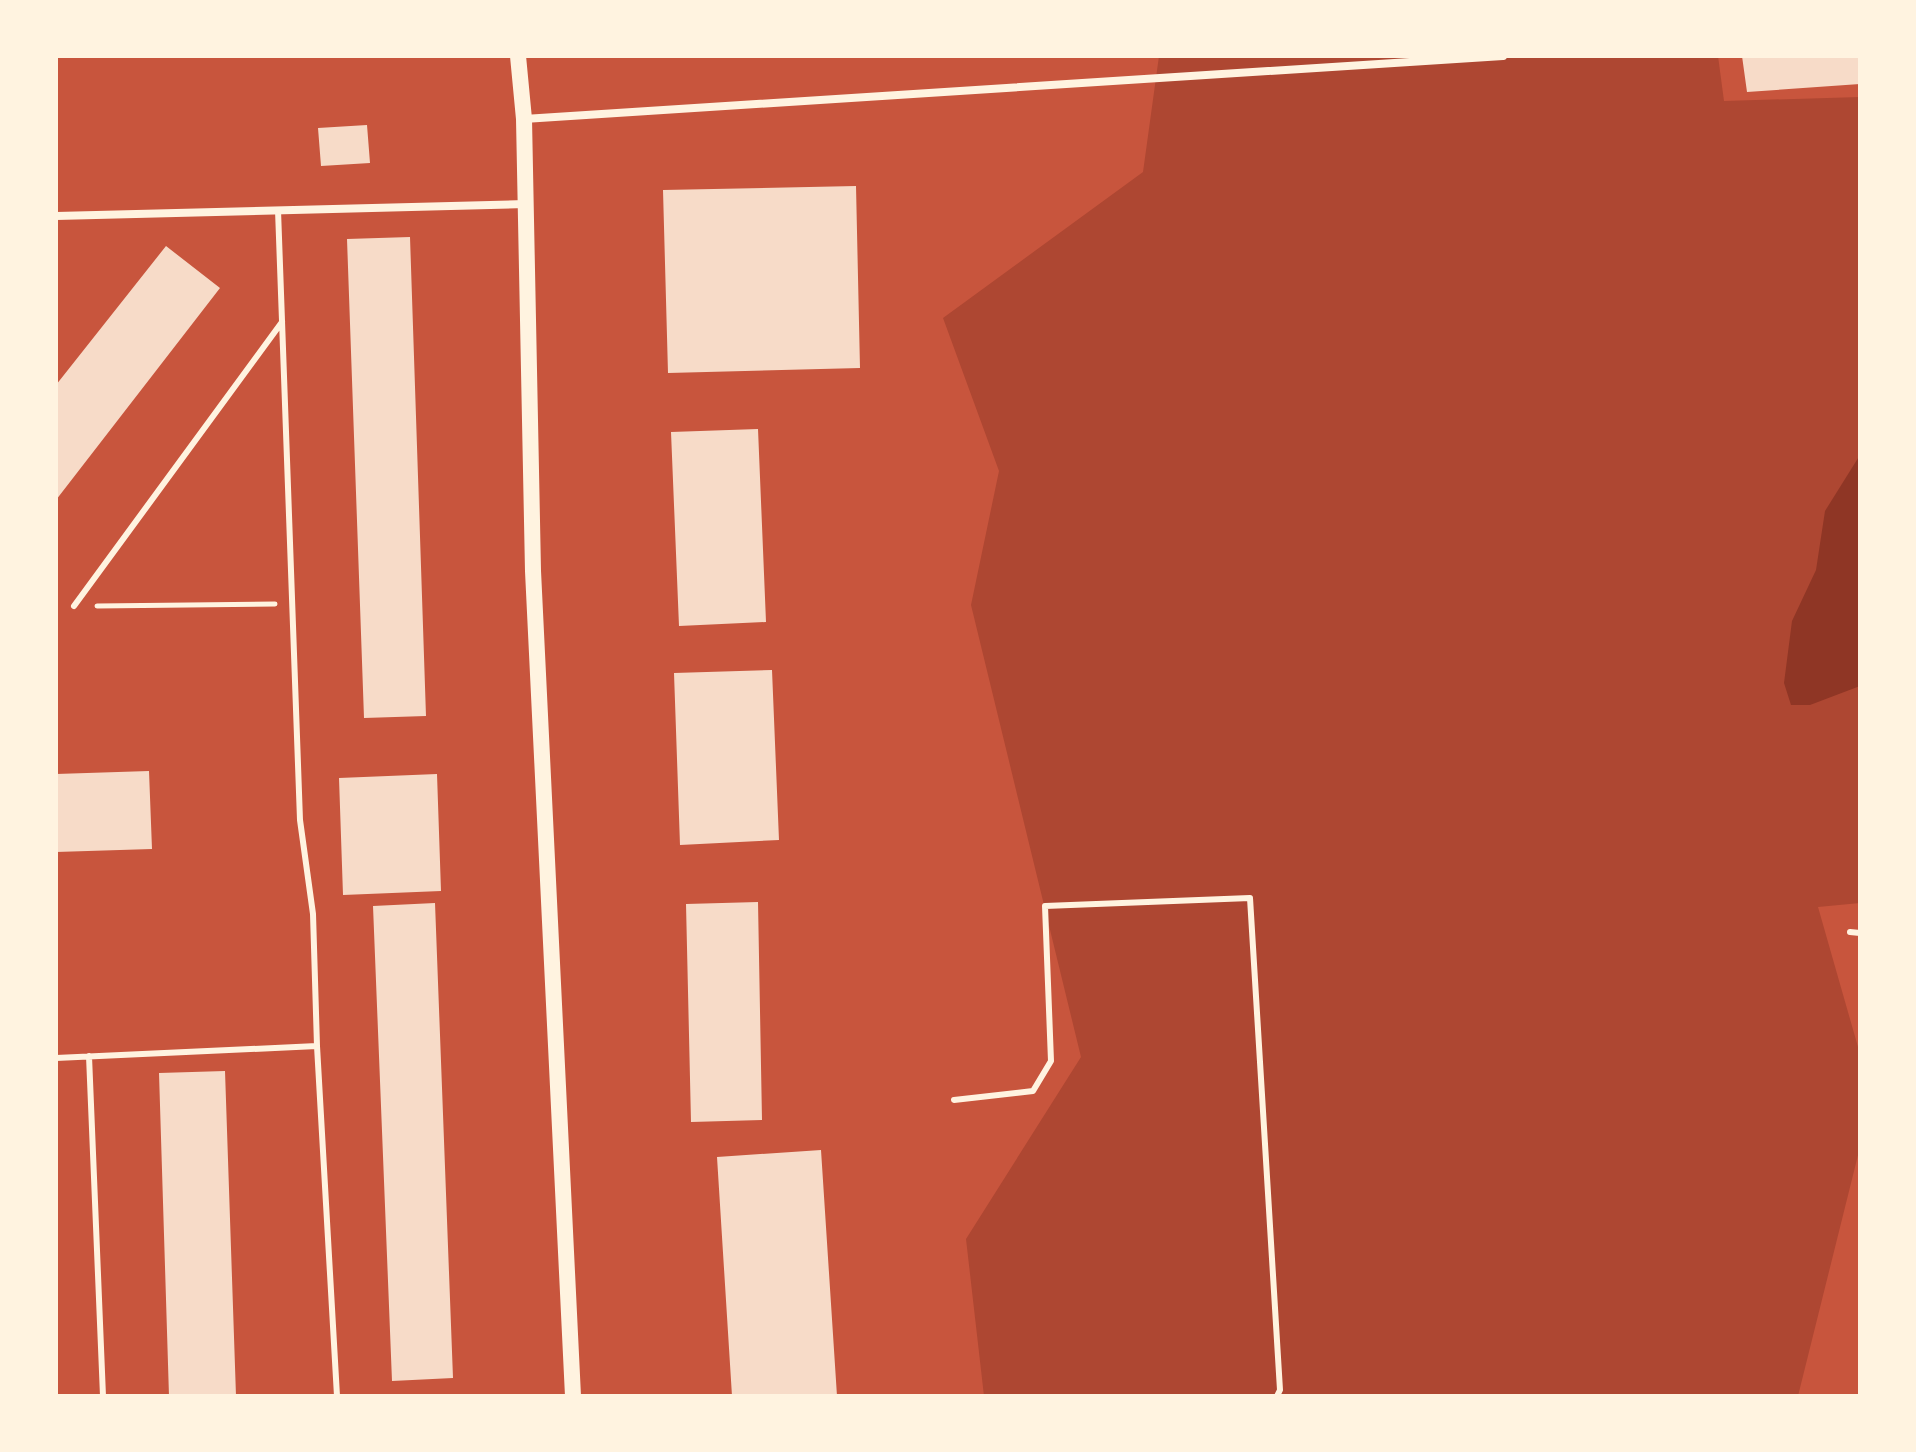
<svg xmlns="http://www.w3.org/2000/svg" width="1916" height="1452" viewBox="0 0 1916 1452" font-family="'PT Sans Narrow',sans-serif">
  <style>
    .green { fill: #ae4732 }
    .water { fill: #8f3625 }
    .building { fill: #f7dbc8 }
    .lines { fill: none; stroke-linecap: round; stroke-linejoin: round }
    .path { stroke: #fff3e0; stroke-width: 5 }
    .service { stroke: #fff3e0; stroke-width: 6 }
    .minor { stroke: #fff3e0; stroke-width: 8 }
    .secondary { stroke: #fff3e0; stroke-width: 16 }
  </style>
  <rect width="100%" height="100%" fill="#c8553d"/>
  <path class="green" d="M1159,56H1718L1724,101L1860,97V903L1818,907L1860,1054V1147L1798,1396H984L966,1239L1081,1057L971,605L999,471L943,318L1143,172Z"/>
  <path class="water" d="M1860,455V686L1810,705H1791L1784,683L1792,621L1816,570L1825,511Z"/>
  <path class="building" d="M1742,56H1860V84L1747,92Z
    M367,125L370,163L321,166L318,128Z
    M856,186L860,368L668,373L663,190Z
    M410,237L426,716L364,718L347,239Z
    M166,246L220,288L56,500V385Z
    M758,429L766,622L679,626L671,432Z
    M772,670L779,840L680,845L674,673Z
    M149,771L152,849L56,852V774Z
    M437,774L441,891L343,895L339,778Z
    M758,902L762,1120L691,1122L686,904Z
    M435,903L453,1378L392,1381L373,906Z
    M225,1071L236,1396H169L159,1073Z
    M821,1150L837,1396H732L717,1157Z"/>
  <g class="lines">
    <path class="path" d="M97,606L275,604"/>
    <path class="service" d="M278,210L300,820L313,914L317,1046
      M74,606L282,322
      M1850,932L1860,933
      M89,1056L103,1396
      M56,1058L317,1046L337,1396
      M954,1100L1033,1091L1051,1061L1045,906L1250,898L1280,1390L1277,1396"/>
    <path class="minor" d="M524,119L1503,56
      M56,216L525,204"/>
    <path class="secondary" d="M518,56L524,119L533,571L573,1396"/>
  </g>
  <rect width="1916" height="1452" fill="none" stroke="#fff3e0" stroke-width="116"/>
</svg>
